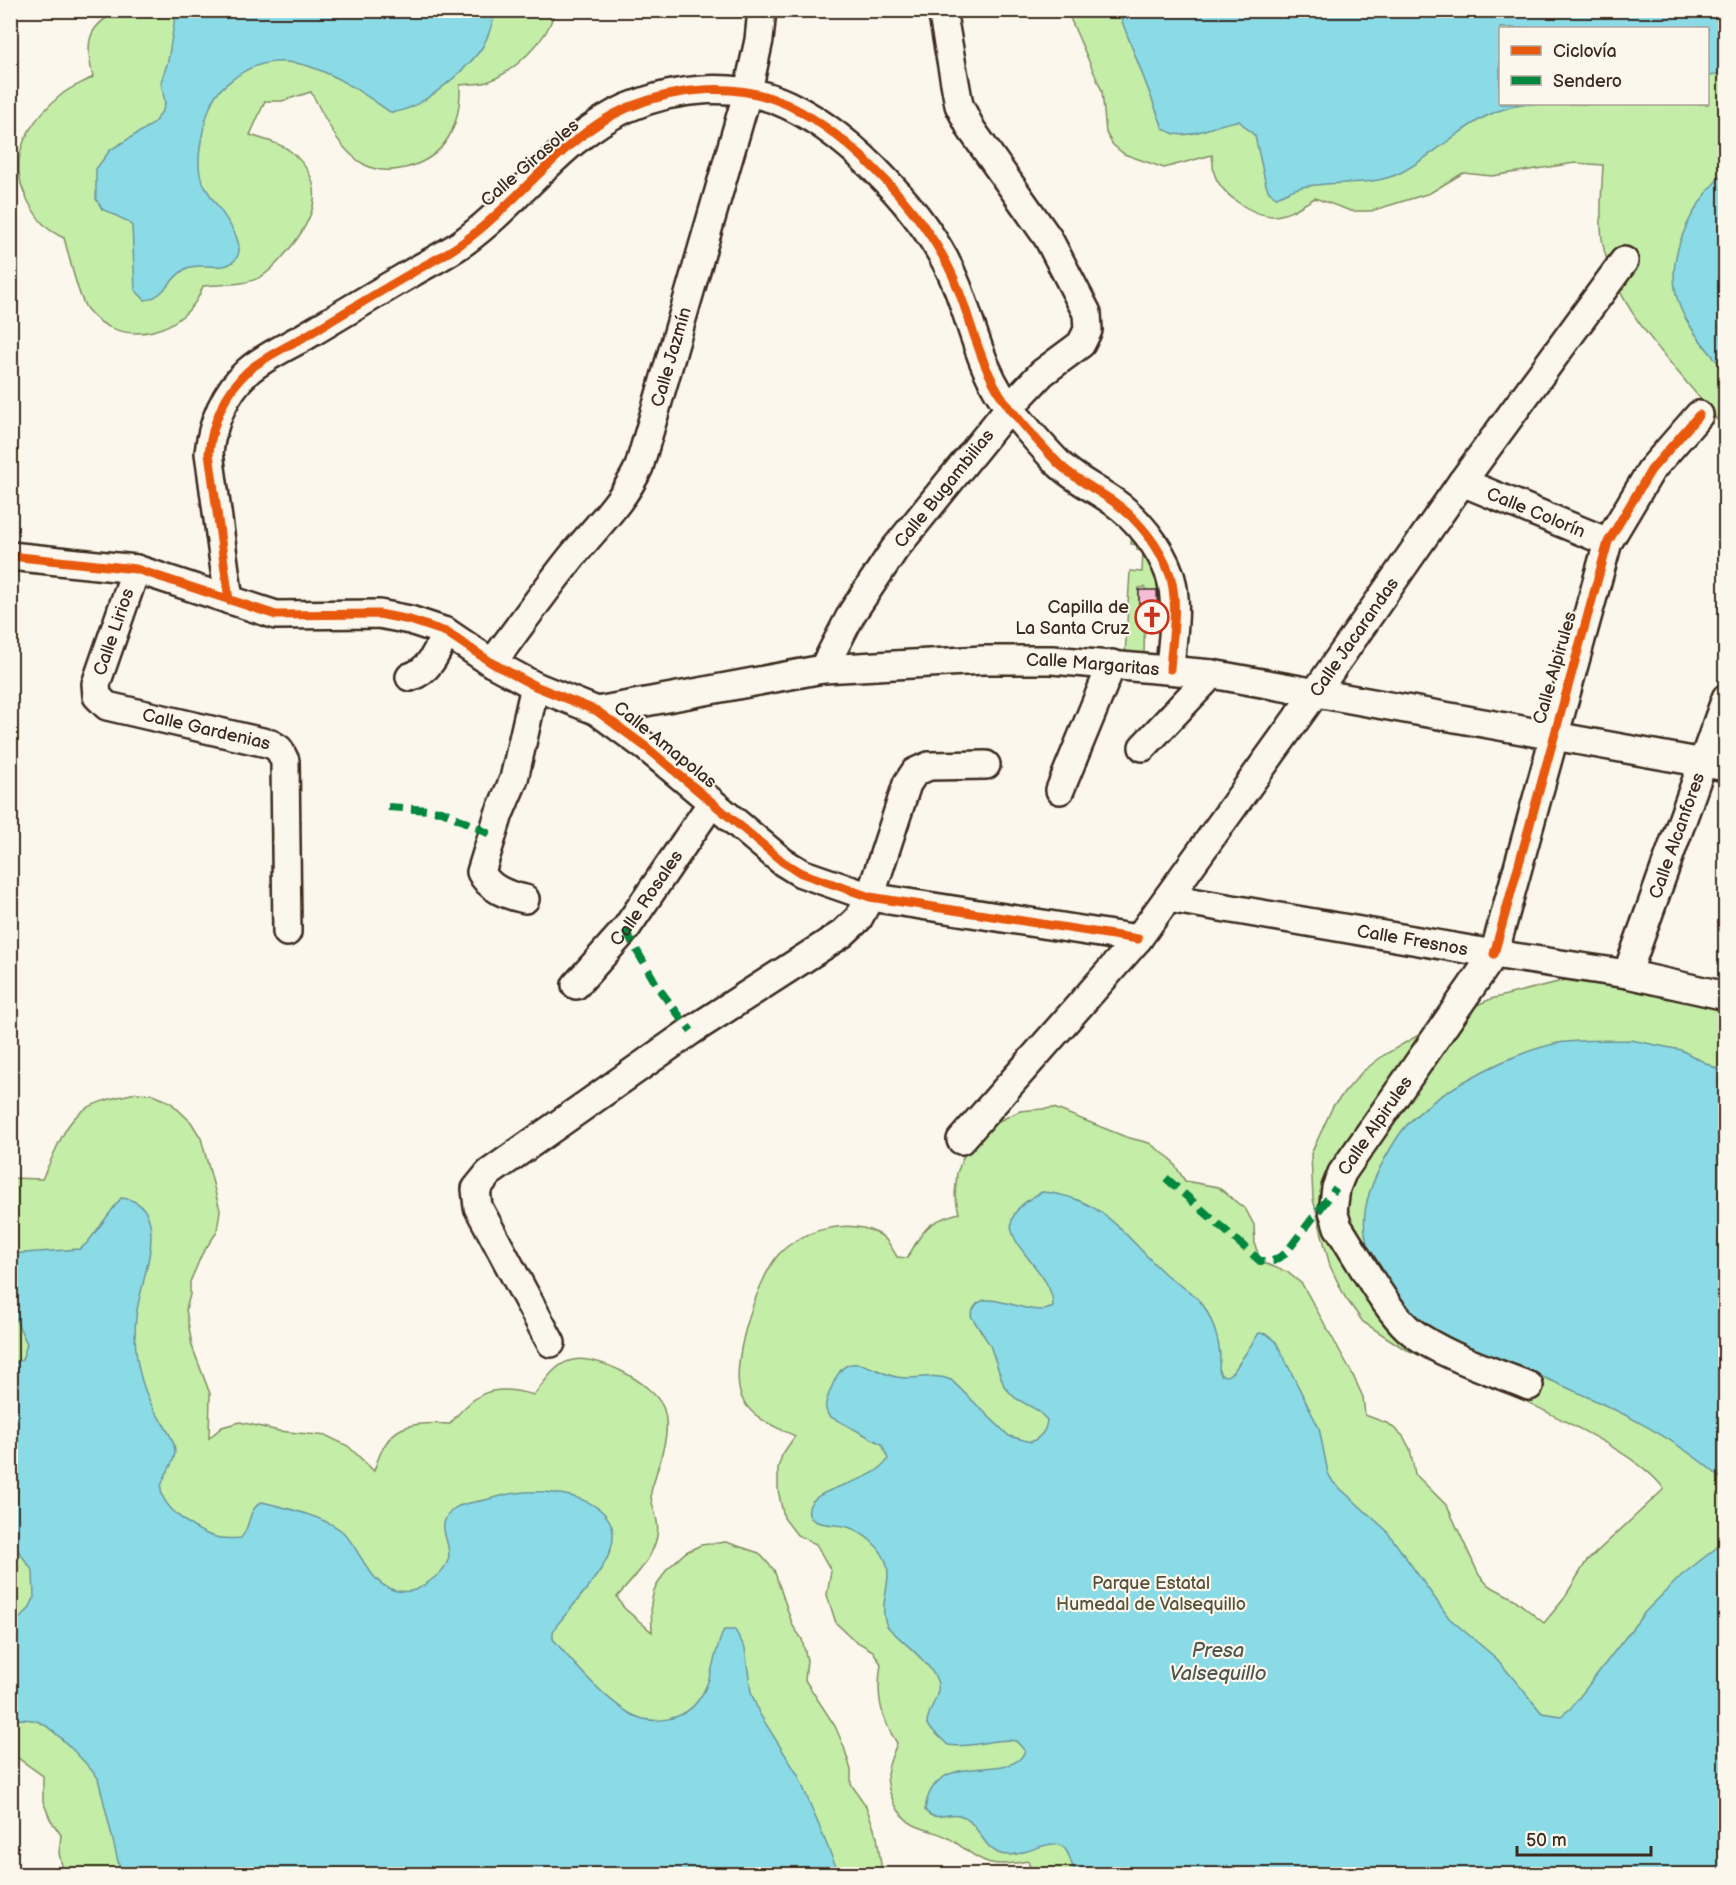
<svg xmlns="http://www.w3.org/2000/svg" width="1736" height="1885" viewBox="0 0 1736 1885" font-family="'Balsamiq Sans',sans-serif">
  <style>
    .green { fill: #c4eda8; stroke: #808c63; stroke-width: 1.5; fill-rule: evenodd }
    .water { fill: #8bdbe7; stroke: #6b9497; stroke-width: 1.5 }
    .building { fill: #f5bdd5; stroke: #3b2a1e; stroke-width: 1.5 }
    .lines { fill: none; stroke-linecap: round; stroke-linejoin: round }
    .minor-casing { stroke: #3b2a1e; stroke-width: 32 }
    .minor { stroke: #fbf7ec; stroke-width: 27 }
    .quiet { stroke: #00873e; stroke-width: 8; stroke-dasharray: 15 8; stroke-linecap: butt }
    .cycleway-casing { stroke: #fbf7ec; stroke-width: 13 }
    .cycleway { stroke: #e8590c; stroke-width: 9 }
    .labels { text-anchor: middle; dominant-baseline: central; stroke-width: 4.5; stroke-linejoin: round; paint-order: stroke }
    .street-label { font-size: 18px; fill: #3b2a1e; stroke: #fbf7ec }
    .poi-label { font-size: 18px; fill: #3b2a1e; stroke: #fbf7ec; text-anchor: end }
    .park-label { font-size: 18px; fill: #56513a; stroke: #fbf7ec }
    .water-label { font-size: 20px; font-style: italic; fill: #4f5650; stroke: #fbf7ec }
  </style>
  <rect width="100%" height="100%" fill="#fbf7ec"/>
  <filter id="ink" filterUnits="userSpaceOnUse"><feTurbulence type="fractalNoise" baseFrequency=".0167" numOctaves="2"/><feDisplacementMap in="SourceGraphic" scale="12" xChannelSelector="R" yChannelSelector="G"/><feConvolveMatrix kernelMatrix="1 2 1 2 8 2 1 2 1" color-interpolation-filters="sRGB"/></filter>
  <g filter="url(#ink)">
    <path class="green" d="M120,11H554C551,37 510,77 483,83C476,84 467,84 460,85C461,125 446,158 405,168C391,171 379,172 365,165C338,150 325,117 311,92L282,101H265L250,135C262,139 280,143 289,150C323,178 320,206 297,239C288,251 275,268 262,276C247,286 220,284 203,286C188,333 120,352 87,309C78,298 69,255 64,238C46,230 39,221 29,203C5,160 26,124 61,95C70,87 83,83 93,77C85,44 86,25 120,11Z
      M1067,11H1725V430C1684,373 1613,312 1602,239C1599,215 1602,189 1603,165L1575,163L1492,176L1463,173L1430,193L1371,211H1351L1315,198C1302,205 1288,216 1272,216C1251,215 1220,194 1214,173C1213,168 1213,161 1212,155L1164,168L1124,154L1113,145L1106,133L1102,91ZM1500,28H1708V104H1500Z
      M1132,535L1155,548L1173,604L1158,657L1159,602H1164V597H1158V590L1146,591L1145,587L1139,588V605H1145L1144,657L1125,655L1130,571L1142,572L1143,551L1137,550V545L1131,544Z
      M1650,965L1697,979L1726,1004L1725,1874H1032L1028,1861C989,1869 983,1862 952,1840C940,1832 926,1831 914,1825C897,1816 887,1792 887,1774C888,1764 894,1752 897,1743C880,1717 876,1695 881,1664L873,1651L854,1640L836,1623L827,1595L831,1571L816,1544L797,1535L784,1518L778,1490V1468L782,1455L795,1436C776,1427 753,1419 743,1400C726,1371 758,1277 779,1254C802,1230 847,1218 877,1233C887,1238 892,1248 897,1257L907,1258C924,1230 925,1222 959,1213L955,1195L957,1173L970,1140L982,1129L1020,1111L1054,1108L1126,1137L1149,1143L1171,1159L1185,1181L1218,1187L1246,1210L1254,1225L1255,1245L1261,1262L1287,1272L1302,1284L1351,1371L1363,1397L1365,1415L1389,1424L1403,1436L1410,1449L1415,1474L1447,1506L1479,1575L1488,1585L1514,1599L1544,1623L1563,1600L1586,1562L1664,1489C1639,1453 1550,1415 1510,1393L1492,1380L1440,1364L1403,1348L1363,1322L1345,1297L1330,1266L1313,1199L1311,1154L1333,1106L1362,1072L1384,1055L1451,1016L1491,999L1617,967Z
      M137,1093L151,1094L170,1102L191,1122L201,1138L220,1210L217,1232L202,1254L190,1282V1295L186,1309L192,1346L210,1394L209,1438L222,1427L240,1422L279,1431L327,1436L348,1446L374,1471C388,1425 405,1422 450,1424C476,1391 493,1383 534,1395C544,1383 553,1366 569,1361C595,1352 652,1382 663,1407C672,1430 661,1455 655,1478C654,1483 650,1491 651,1496C652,1509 660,1520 657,1536C653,1559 632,1580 617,1597L624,1608L652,1632L651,1603L654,1590L667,1569L686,1552L701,1545L726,1542L759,1553L774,1570L793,1626L802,1639L807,1660L805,1680L835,1726L844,1747L851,1770V1784L866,1806L877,1837L882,1871L885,1874H64L59,1853L61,1835L50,1819L43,1801V1776L11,1753L10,1178L42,1179C71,1119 67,1106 137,1093Z"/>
    <path class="water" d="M176,11V10L494,11C493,23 489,35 483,46C469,69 416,114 390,112C347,82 288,39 237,76C228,83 216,91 212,102C204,120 195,160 201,178C207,198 246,235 238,255C230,275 202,261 187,268C171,276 164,298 145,300L135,290L132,226L127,221L102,209L96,199V169L110,150L153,124L163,110L165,103L161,82L168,61Z
      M1118,11H1725V71L1708,77V28H1500V104H1531C1478,106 1446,149 1402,172C1371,188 1335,180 1302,187C1293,189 1284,194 1276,197L1269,192L1266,185L1255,136L1239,121C1214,122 1185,146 1163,128Z
      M1725,171V371C1713,356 1699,341 1689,324C1654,271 1687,212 1725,171Z
      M1631,1040L1681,1050L1725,1073V1482C1672,1432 1596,1400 1529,1371C1497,1357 1464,1348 1433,1331C1409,1317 1397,1303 1383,1280C1349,1227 1366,1188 1397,1138C1423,1097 1506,1055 1554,1044C1578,1039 1606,1041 1631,1040Z
      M1042,1192C1104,1197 1124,1236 1164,1273C1176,1284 1194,1292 1203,1305C1212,1318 1220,1343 1220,1358C1220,1365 1217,1368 1221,1375L1227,1376L1234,1371L1259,1333L1267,1334L1276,1342L1319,1428L1328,1473L1333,1482L1386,1530L1449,1618L1497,1659L1542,1713L1561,1716L1571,1708L1645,1612L1682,1575L1725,1541V1874H1076C1072,1867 1070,1855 1065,1849C1052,1833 1018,1863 998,1853C981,1845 978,1821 959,1815C947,1812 934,1823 925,1810C933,1744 1012,1786 1025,1751L1016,1741C993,1737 973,1749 948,1745L927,1725C927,1711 936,1703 938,1690C942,1670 900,1641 887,1626C874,1597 906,1572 871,1541C864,1535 857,1530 848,1527C836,1523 805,1528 809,1508C813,1486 875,1484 888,1459L882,1444L829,1416C823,1407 826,1401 830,1391C834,1382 838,1369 848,1365C863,1359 882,1375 897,1377C916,1381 932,1372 951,1380L1009,1436L1031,1442C1041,1437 1046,1431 1047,1420L1037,1410L1015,1398L1004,1386L990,1345L971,1316C979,1278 1027,1321 1053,1307C1055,1262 966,1230 1042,1192Z
      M121,1198C176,1203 139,1284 136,1317C133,1348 138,1378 152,1406C159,1419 174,1436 175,1451C175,1466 161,1476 161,1489C162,1508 194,1529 209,1535C219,1539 231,1539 241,1538C252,1525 246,1511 262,1502C284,1507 326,1517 343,1532C363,1552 372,1597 410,1591C417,1591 424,1585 430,1581C474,1551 423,1532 455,1508C462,1503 476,1502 485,1500C495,1498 506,1494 516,1493C561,1487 640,1503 604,1564C591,1586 573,1605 557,1625L553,1632V1639C572,1662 604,1698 629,1713C652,1727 685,1720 699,1699C714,1678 713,1652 724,1630H735L745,1648L751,1692L759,1713L798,1775L839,1874H121L98,1778C87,1764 54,1728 39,1722C30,1718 20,1719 11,1720V1627L29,1609L34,1598L33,1571L11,1541V1365L22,1360L27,1344L11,1309L10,1254L80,1249L88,1242Z"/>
    <path class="building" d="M1139,590H1157L1158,629H1146L1145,605H1139Z"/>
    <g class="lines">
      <g class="minor-casing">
        <g id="minor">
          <path id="s1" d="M1462,482L1608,542"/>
          <path d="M10,556L136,569L276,615L379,614L410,620L446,632L492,663L535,686L597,711L646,747L783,862L801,873L870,897L1138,939"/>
          <path id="s2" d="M136,569L96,684L97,696L107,706L271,744L279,749L285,761L287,932"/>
          <path d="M229,600L209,453C212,423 225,392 248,371C264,357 286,347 304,337C339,316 374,295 410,274C428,263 448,254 465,241C519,202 564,135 627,108C677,87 738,81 788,105C853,136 931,219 957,286C974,329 982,375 1012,411C1027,429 1043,448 1060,465C1076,480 1096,489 1114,502C1138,519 1160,547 1170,575C1179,604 1172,639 1170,669"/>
          <path id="s3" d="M492,663C518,628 543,593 570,559C594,529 623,502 639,467L748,91L759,40L762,10"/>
          <path id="s4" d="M823,669L852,613L894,550L1009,408L1042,373L1081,344L1088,330L1087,313L1048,238L971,129L959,105L942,10"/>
          <path d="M410,677C431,670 437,651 446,632"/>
          <path id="s5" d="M597,711L823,669L983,660H1052L1212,674L1726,767"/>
          <path d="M1143,747L1212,674"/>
          <path d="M1060,790L1112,664"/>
          <path id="s6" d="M1168,898L1494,954L1627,974L1726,996"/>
          <path d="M525,899C507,895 489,889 481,872L499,814L514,779L535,686"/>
          <path id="s7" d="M1627,974L1726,698"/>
          <path id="s8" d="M576,985L625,930L711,804"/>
          <path id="s9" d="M961,1140L1138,939L1315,693L1462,482L1624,261"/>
          <path d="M551,1343L478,1207L476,1189L489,1173L691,1031L842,934L858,919L870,897L907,784L915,772L929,766L986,765"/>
          <path id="s10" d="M1529,1386C1493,1371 1443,1356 1412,1332C1388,1314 1356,1254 1338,1227L1333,1211L1336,1188L1342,1173L1494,954L1608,542L1651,470L1699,415"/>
        </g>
      </g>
      <use href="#minor" class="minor"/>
      <path class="quiet" d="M388,807L442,811L492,835
        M625,930L659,989L691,1031
        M1166,1178L1260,1261H1273L1285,1254L1336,1188"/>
      <g class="cycleway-casing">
        <path id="cycleway" d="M10,556L136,569L276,615L379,614L410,620L446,632L492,663L535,686L597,711L646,747L783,862L801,873L870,897L1138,939
          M229,600L209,453C212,423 225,392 248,371C264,357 286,347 304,337C339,316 374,295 410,274C428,263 448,254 465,241C519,202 564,135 627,108C677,87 738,81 788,105C853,136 931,219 957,286C974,329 982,375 1012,411C1027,429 1043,448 1060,465C1076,480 1096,489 1114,502C1138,519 1160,547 1170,575C1179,604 1172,639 1170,669
          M1494,954L1608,542L1651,470L1699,415"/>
      </g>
      <use href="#cycleway" class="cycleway"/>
    </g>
  </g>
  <defs>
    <g id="church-ring" transform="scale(1.725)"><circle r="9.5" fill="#fbf7ec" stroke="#c8321e" stroke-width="1.5"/><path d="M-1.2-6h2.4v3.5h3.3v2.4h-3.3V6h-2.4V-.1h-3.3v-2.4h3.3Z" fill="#c8321e"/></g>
  </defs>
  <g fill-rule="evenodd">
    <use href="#church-ring" x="1152" y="617"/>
  </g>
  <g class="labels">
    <g class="street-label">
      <text transform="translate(530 163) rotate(-41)">Calle Girasoles</text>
      <text stroke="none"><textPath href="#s3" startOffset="360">Calle Jazmín</textPath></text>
      <text stroke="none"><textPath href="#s4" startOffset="218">Calle Bugambilias</textPath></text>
      <text stroke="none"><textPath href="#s1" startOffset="80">Calle Colorín</textPath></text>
      <text transform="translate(114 632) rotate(-71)">Calle Lirios</text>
      <text stroke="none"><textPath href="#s9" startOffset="639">Calle Jacarandas</textPath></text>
      <text stroke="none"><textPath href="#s5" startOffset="500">Calle Margaritas</textPath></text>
      <text transform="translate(1555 668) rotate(-74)">Calle Alpirules</text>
      <text stroke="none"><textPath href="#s2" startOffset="250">Calle Gardenias</textPath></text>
      <text transform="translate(665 745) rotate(39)">Calle Amapolas</text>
      <text stroke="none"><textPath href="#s7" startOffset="147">Calle Alcanfores</textPath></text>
      <text stroke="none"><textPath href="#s8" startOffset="112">Calle Rosales</textPath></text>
      <text stroke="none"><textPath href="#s6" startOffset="248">Calle Fresnos</textPath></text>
      <text stroke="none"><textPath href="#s10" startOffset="372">Calle Alpirules</textPath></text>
    </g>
    <g class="poi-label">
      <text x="1129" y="607">Capilla de<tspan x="1129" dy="21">La Santa Cruz</tspan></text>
    </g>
    <g class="park-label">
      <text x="1151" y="1583">Parque Estatal<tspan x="1151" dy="21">Humedal de Valsequillo</tspan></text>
    </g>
    <g class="water-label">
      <text x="1218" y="1651">Presa<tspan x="1218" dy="23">Valsequillo</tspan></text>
    </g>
  </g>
  <rect width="1736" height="1885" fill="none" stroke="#fbf7ec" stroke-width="36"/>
  <rect x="18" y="18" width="1700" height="1849" fill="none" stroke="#3b2a1e" stroke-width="2" filter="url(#ink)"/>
  <rect x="1499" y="27" width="210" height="78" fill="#fbf7ec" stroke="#aea59a" stroke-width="1.5"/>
  <rect x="1511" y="46" width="30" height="9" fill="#e8590c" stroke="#aea59a" stroke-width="1.5"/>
  <text x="1553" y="57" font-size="18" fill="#3b2a1e">Ciclovía</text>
  <rect x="1511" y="76" width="30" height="9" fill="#00873e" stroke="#aea59a" stroke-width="1.5"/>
  <text x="1553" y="87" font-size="18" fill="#3b2a1e">Sendero</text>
  <path d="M1517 1846v9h134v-9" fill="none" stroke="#3b2a1e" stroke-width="3"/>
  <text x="1526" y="1846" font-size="18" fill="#3b2a1e" stroke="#fbf7ec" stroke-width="4.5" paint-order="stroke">50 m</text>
</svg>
